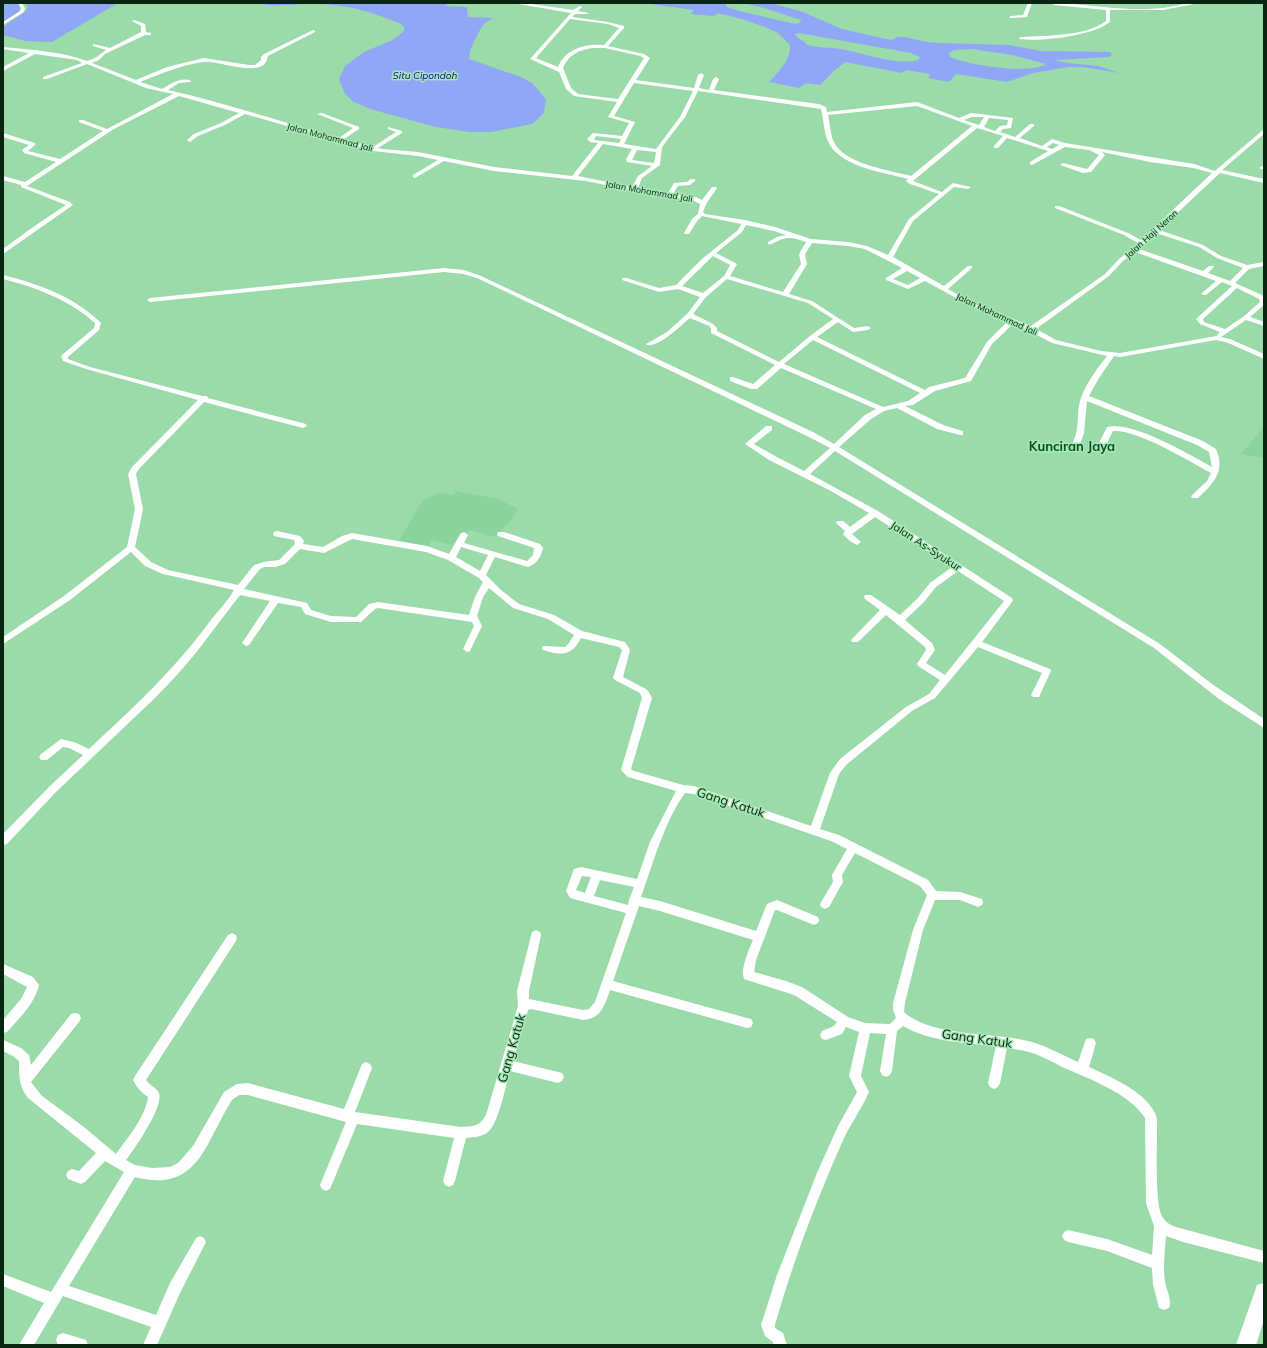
<svg xmlns="http://www.w3.org/2000/svg" width="1267" height="1348" viewBox="0 0 1267 1348" font-family="Mulish,sans-serif">
  <style>
    .built { fill: #8bd39c }
    .water { fill: #90a7f7; fill-rule: evenodd }
    .lines { fill: none; stroke-linecap: round; stroke-linejoin: round }
    .minor { fill: #fff; fill-rule: evenodd }
    .secondary { fill: #fff; fill-rule: evenodd }
    .labels { text-anchor: middle; dominant-baseline: central; stroke-width: 3; stroke-linejoin: round; paint-order: stroke }
    .far-street-label { font-size: 9px; fill: #092411; stroke: #a6e8b5 }
    .far-water-label { font-size: 10px; font-style: italic; fill: #15037e; stroke: #a6e8b5 }
    .street-label { font-size: 11px; fill: #092411; stroke: #a6e8b5 }
    .quarter-label { font-size: 13px; font-weight: bold; fill: #054d23; stroke: #a6e8b5 }
    .near-street-label { font-size: 13px; fill: #092411; stroke: #a6e8b5 }
  </style>
  <rect width="100%" height="100%" fill="#9adba9"/>
  <path class="built" d="M1264,427V458L1241,454Z
    M456,491L498,499L518,509L513,518L495,537L471,530L460,534L452,545L432,540L428,547L399,541L423,500L440,493L453,495Z"/>
  <path class="water" d="M3,3H18L20,9L19,13L3,23Z
    M25,3H118L52,42L25,41L3,35V27L26,11L28,7Z
    M256,3H448L446,6L467,7L468,17L493,18C491,20 487,21 485,23C479,29 469,51 469,59L521,77L532,83L546,99L544,113L532,124L491,132H470L436,127L370,109L352,101L344,92L339,79L345,66L364,52L393,40L404,31V27L401,24C375,13 349,5 321,4C299,3 277,8 256,3Z
    M643,3H727L726,5L727,7L743,12L795,24L800,23L801,20L764,8L742,3H771L803,12L842,29L891,40L898,37H905L926,42L941,43L1009,45L1041,51L1110,52L1112,55L1109,57L1054,60L1068,63L1099,66L1119,73L1083,67H1069L1033,73L1007,82L956,74L949,82L928,78L930,74L906,70L902,73L845,62L835,70L820,85L806,83L799,88L769,82C778,72 791,60 790,45L778,33L765,27L742,19L718,13L714,16L691,14L694,10ZM799,33L911,53L920,57L918,60C898,66 862,53 841,49C830,47 819,48 807,45C804,40 798,39 795,34ZM972,49L1012,55L1046,64C1031,75 967,65 950,57L949,53L954,50Z"/>
  <g class="lines">
    <path class="minor" d="M18,3H22L25,8L24,12L3,25V22L20,11L21,8Z
      M513,3H524L573,10L580,6L582,7L578,11L589,13L587,14H575L572,17L608,22L624,26V28L608,46L644,54L650,58L636,80L694,88L698,75L701,73L704,75L699,88L709,90L713,79L716,77L719,79L714,90L819,104L826,107L827,112L917,102L959,118L971,113L1013,118L1011,128L1003,129L1000,132L1015,137L1030,124H1034V126L1020,138L1042,146L1052,139L1065,143L1194,164L1215,171L1264,129V134L1222,170L1264,179V183L1220,173L1159,230L1203,245L1221,256L1247,265L1264,262V266L1249,269L1235,283L1264,296V305L1250,317L1264,322V326L1246,320L1221,337L1230,339L1264,354V359L1226,342L1216,340L1120,357L1114,356L1099,378L1089,396L1203,441L1216,449C1226,471 1213,484 1198,498H1192L1191,496L1207,481L1211,473C1189,461 1137,429 1113,431L1104,449H1098L1097,447L1107,427C1134,421 1188,454 1212,467L1209,452L1197,445L1087,401L1084,433L1080,444H1074L1073,442C1079,430 1077,418 1079,405C1083,387 1096,370 1107,356L1052,343L1014,323L992,344L971,381L935,391L913,405L905,406L943,425L963,431V435H960L937,429L897,408L884,411L871,419L839,447L1160,644L1212,684L1264,719V728L1219,699L1154,648L835,451L810,474L878,511L1012,598L1013,600L1012,602L982,642L1050,669L1051,671L1039,697H1033L1031,695L1042,673L978,647L935,698L912,711L846,765L839,774L820,829L839,835L928,880L936,891L960,892L982,899L983,902L982,905L978,907L960,900H935L923,930L905,1003L904,1012C931,1037 993,1032 1028,1041C1045,1045 1062,1055 1078,1062L1086,1039L1090,1038L1094,1039L1096,1043L1089,1067C1111,1077 1143,1090 1155,1113C1158,1119 1157,1128 1157,1134C1157,1152 1155,1203 1162,1216C1165,1222 1170,1225 1176,1227L1264,1251V1263L1183,1242L1166,1236C1165,1252 1162,1271 1166,1286C1168,1294 1172,1301 1169,1308L1164,1310L1159,1308L1153,1284L1152,1268L1107,1251L1068,1242L1064,1240L1062,1236L1064,1232L1068,1230L1107,1239L1152,1255L1154,1226L1146,1203L1145,1118C1129,1093 1089,1079 1062,1067C1051,1061 1040,1055 1029,1052C1022,1050 1014,1049 1007,1048L1000,1083L998,1087L994,1089L990,1087L988,1083L996,1046C966,1043 930,1042 903,1026L897,1031L892,1071L890,1075L886,1077L882,1075L880,1071L886,1034L870,1033L861,1076L869,1092C862,1108 852,1122 844,1138C817,1199 793,1261 775,1325V1328L783,1333L787,1345H773V1342L765,1336L761,1325L777,1275L817,1173L838,1126L857,1092L849,1076L859,1032L846,1027L842,1034L826,1040L822,1039L820,1035L822,1031L834,1026L837,1022L794,995L744,979C740,969 749,949 753,940L660,911L639,906L613,981L747,1018L751,1019L753,1023L751,1027L747,1028L610,990C605,1005 601,1019 583,1020L531,1009L528,1010L513,1061L562,1073L564,1077L562,1081L558,1083L510,1071C506,1084 499,1122 489,1131C483,1137 474,1137 466,1138L455,1181L453,1185L449,1187L445,1185L443,1181L454,1138L357,1124L330,1189L326,1191L322,1189L320,1185L346,1122L248,1095H239L232,1100C205,1142 199,1194 135,1177L69,1286L156,1315L170,1283L196,1238L200,1236L204,1238L206,1242L204,1246L180,1293L157,1345H143L151,1327L63,1296L34,1345H19L44,1303L3,1286V1274L51,1292L124,1172L105,1161L85,1182L81,1184L68,1179L66,1175L68,1171L72,1169L79,1171L96,1153L28,1098C19,1087 19,1076 19,1061L13,1056L3,1051V1040L21,1048L29,1055L31,1065L71,1014L75,1013L79,1014L81,1018L79,1022L31,1082L42,1096L84,1127L116,1154C128,1137 145,1118 148,1097C141,1092 137,1088 133,1080L135,1076L228,935L232,933L236,935L237,938L236,941L146,1080C149,1085 157,1088 159,1093C164,1107 134,1149 126,1160L135,1165L152,1168L170,1167L178,1163L193,1146L224,1092L237,1084L248,1083L344,1109L362,1064L366,1062L370,1064L372,1068L355,1112L461,1127C474,1126 479,1127 486,1115L518,1006L517,991L532,932L536,930L540,932L541,935L529,991V999L583,1010L589,1009L595,1002L626,913L570,898L566,891L574,869L581,867L637,879L650,842L676,791L628,777L621,770L642,698L640,693L615,680L613,678L622,650L619,647L581,638C572,656 561,656 543,650L542,648L543,646L565,647L569,643L574,635L548,619L513,608L489,588L483,597L477,616L482,626L470,651L467,652L463,649L474,626L472,622L378,608L375,609L361,622H331L305,614L301,607L278,603L249,645L246,646L242,643L270,601L240,595L195,654L176,676L156,697L56,792L7,844L3,845V834L50,786L83,755L69,748L63,747L47,760H41L39,757L41,754L61,739L74,742L89,749C133,708 172,672 208,624C216,613 228,601 234,590L163,574L145,566L131,552L70,600L3,644V637L64,596L127,547L135,509L128,474L132,467L198,400L86,369L63,361L61,356L62,355L94,328L95,323C68,299 37,288 3,279V275C39,284 73,296 100,322L101,323L99,330L68,357V359L90,367L202,396H207L208,398L306,424L307,426L303,428L204,402L138,470L136,474L143,509L135,547L151,562L168,570L238,585L254,565L264,562L279,560L295,544L294,540L274,536L273,534L274,532L277,531L300,536L304,541L303,544L323,547L342,536L352,533L427,546L449,554L461,533L464,532L468,535L464,543L527,561L533,555L534,548L498,536L497,534L498,532H504L540,544L543,548C541,557 537,564 528,567L495,557L486,575L501,590L519,604L554,615L582,631L625,642L630,650L623,677L646,689L649,692L652,698L631,769L634,771L683,785L694,786L811,826L830,773L840,759L906,707L929,694L940,680L918,666L917,664L926,650L925,647L886,615L858,642H852L851,640L880,610L865,599L864,597L865,595H871L900,615L918,598L930,583L952,567L875,517L852,534L861,542L857,545C852,543 846,538 843,534L845,531L836,523L837,521H843L850,527L869,513L829,490L769,460L745,444L766,426H772V430L754,444L775,456L804,471L830,448L809,437L477,278L463,274L444,272L150,302L147,300L150,298L444,268L464,270L481,276L815,433L834,444L865,415L876,409L781,368L757,389H751L730,381V377H733L753,384L775,365L711,333V328L709,326L690,318C680,326 660,347 647,345L646,344L667,332L687,314L700,297L678,289L659,292L622,280V278H626L659,288L676,285L702,259L738,230L741,224L702,216L697,221L689,234H685L684,233L692,219L698,214L700,204L694,201L654,195L586,181L494,171L444,161L415,178L413,177V175L438,160L418,156L373,151L245,114L225,125L198,136L190,142L187,140L194,134L221,123L239,113L179,96L114,129L27,186L70,202L73,205L3,254V249L33,227L66,205L21,187V185L3,180V176L25,182L56,162L24,153L22,150L29,145L3,137V133L35,143V145L28,151L60,159L103,131L79,122V120H83L107,129L173,94L146,88L87,64L47,79H43V77L82,63L77,60L35,54L3,71V67L29,53L3,49V47C30,50 61,51 87,61L95,58L106,50L93,46V44L110,48L141,32V26L132,21L134,20L145,24L146,32L151,33V35H145L105,54L99,60L92,63L136,80L167,67L204,58L249,65H255L261,60V57L264,54L313,30L315,31V32L268,56C267,58 267,60 266,62C257,77 217,60 203,62C181,65 160,74 140,82L162,89C170,84 182,76 191,81L190,82L179,83L168,90C225,103 282,122 339,138L353,128L317,114L322,113L359,127V129L344,139L373,147L396,132L388,129V127L402,131V133L378,148L382,149L418,152L494,167L572,176L598,143L590,142L587,139L593,133L622,136L629,123L608,117L617,102L574,96L566,89L559,72L530,59L571,13ZM570,19L608,24L619,28L604,45C585,43 565,49 558,67L536,58ZM592,48H605L640,56L644,58L618,99L578,94L571,88L563,68C568,55 579,50 592,48ZM634,83L693,91L680,117L656,149L624,144L635,122L614,116ZM698,91L821,109C823,118 824,130 827,139C837,167 883,172 908,179L906,181L910,184L939,194L909,219L888,255L867,246L848,242L811,239L775,227L745,220L705,214L703,212C707,200 711,198 717,188L716,187H712L702,200L696,197L673,194L678,186L690,185L695,181V179H691L687,182L674,183L668,193L638,188L642,178L660,165L662,147L685,117ZM917,106L972,126L911,176C889,170 842,164 833,140C830,132 830,123 828,115ZM972,117H984L979,125L964,120ZM989,118L1008,120L1007,125L1000,126L995,131L984,127ZM977,128L1003,136L994,146V148H998L1007,138L1048,151L1030,162V164L1032,165L1065,147L1089,150L1099,155L1087,169L1063,163L1060,165L1083,173L1091,172L1105,155L1102,152L1150,162L1193,168L1212,173L1141,240L1128,233L1059,206H1055V208L1124,235L1138,243L1119,259L1105,274L1031,326L973,303L948,289L972,268V266H968L944,286L893,257L913,221L954,187L968,189L971,187L953,183L942,192L913,181ZM596,136L621,139L619,143L594,140ZM1053,143L1059,145L1052,149L1047,147ZM603,144L632,149L626,159L627,162L652,166L638,176L632,187L578,176ZM637,150L656,152L654,163L632,160ZM746,225L774,231L786,235L777,237L768,242V244C773,245 775,242 780,240C790,236 797,239 806,242L799,254L801,264L783,292L730,276L737,264L716,253L742,232ZM1156,233L1199,247L1217,258L1243,268L1230,281L1208,273L1214,267L1213,266H1209L1203,271L1139,249ZM812,243L848,246L865,249L902,268L886,278V280L908,289L925,281L969,305L1008,321L987,342L965,378L929,387L925,390L817,337L838,322L853,332L868,330L871,328L868,326L854,328L812,301L789,294L807,264L805,254ZM1135,252L1216,281L1202,293V295H1206L1222,282L1232,286L1196,319L1200,324L1220,332L1217,335V336L1120,353L1101,351L1056,340L1036,329L1109,276L1123,261ZM713,256L730,265L724,276L703,293L682,286ZM907,271L920,278L908,285L893,279ZM727,279L808,303L833,319L810,336L779,362L717,331V328L713,324L693,314L706,297ZM1237,288L1259,299L1260,302L1243,317L1225,329L1204,322L1203,319ZM813,340L920,393L908,401L883,407L784,364ZM352,539L426,552L448,560L479,578L483,582L475,597L469,615L378,602L369,604L356,617L331,616L311,610L307,603L244,589L260,569L264,567H275L285,564L300,549L324,553ZM461,547L488,555L480,571L456,557ZM958,571L1004,601L945,675L926,663L935,650L932,643L905,620L924,602L936,587ZM685,793L694,794L831,841L847,849L832,875L833,882L820,904L821,907L825,909L829,907L843,882L842,875L855,853L920,886L927,895L913,930L893,1003V1010L896,1018L890,1024L865,1023L848,1017L802,987L786,981L754,972L756,960L775,910H777L814,925L818,923L819,920L818,917L777,900L767,904L756,931L660,901L641,897C653,864 664,822 685,793ZM582,876L591,877L585,893L576,890ZM600,880L634,887L629,900L628,905L594,896Z
      M1028,3H1032L1027,17L1010,18V16L1023,15Z
      M1052,3C1077,3 1104,8 1132,9C1142,9 1153,9 1163,8C1175,6 1187,3 1199,3L1163,10H1110V22C1092,36 1042,42 1019,39V38L1021,37C1046,35 1085,37 1106,21V10L1054,5Z
      M1262,166H1264V170L1259,168Z
      M3,964L33,977L39,985C34,1005 20,1017 7,1032L3,1033V1020L21,999L27,987L3,974Z
      M63,1333L86,1340L88,1345H58L56,1340L58,1335Z"/>
    <path class="secondary" d="M1264,1283V1320L1256,1345H1236L1257,1285Z"/>
  </g>
  <g class="labels">
    <g class="far-street-label">
      <text transform="translate(330 137) rotate(15)">Jalan Mohammad Jali</text>
      <text transform="translate(649 191) rotate(10)">Jalan Mohammad Jali</text>
      <text transform="translate(1151 234) rotate(-42)">Jalan Haji Neron</text>
      <text transform="translate(997 314) rotate(25)">Jalan Mohammad Jali</text>
    </g>
    <g class="far-water-label">
      <text x="425" y="75">Situ Cipondoh</text>
    </g>
    <g class="street-label">
      <text transform="translate(926 546) rotate(33)">Jalan As-Syukur</text>
    </g>
    <g class="quarter-label">
      <text x="1072" y="446">Kunciran Jaya</text>
    </g>
    <g class="near-street-label">
      <text transform="translate(731 802) rotate(18)">Gang Katuk</text>
      <text transform="translate(977 1038) rotate(8)">Gang Katuk</text>
      <text transform="translate(511 1048) rotate(-74)">Gang Katuk</text>
    </g>
  </g>
  <rect width="1267" height="1348" fill="none" stroke="#092411" stroke-width="8"/>
</svg>
